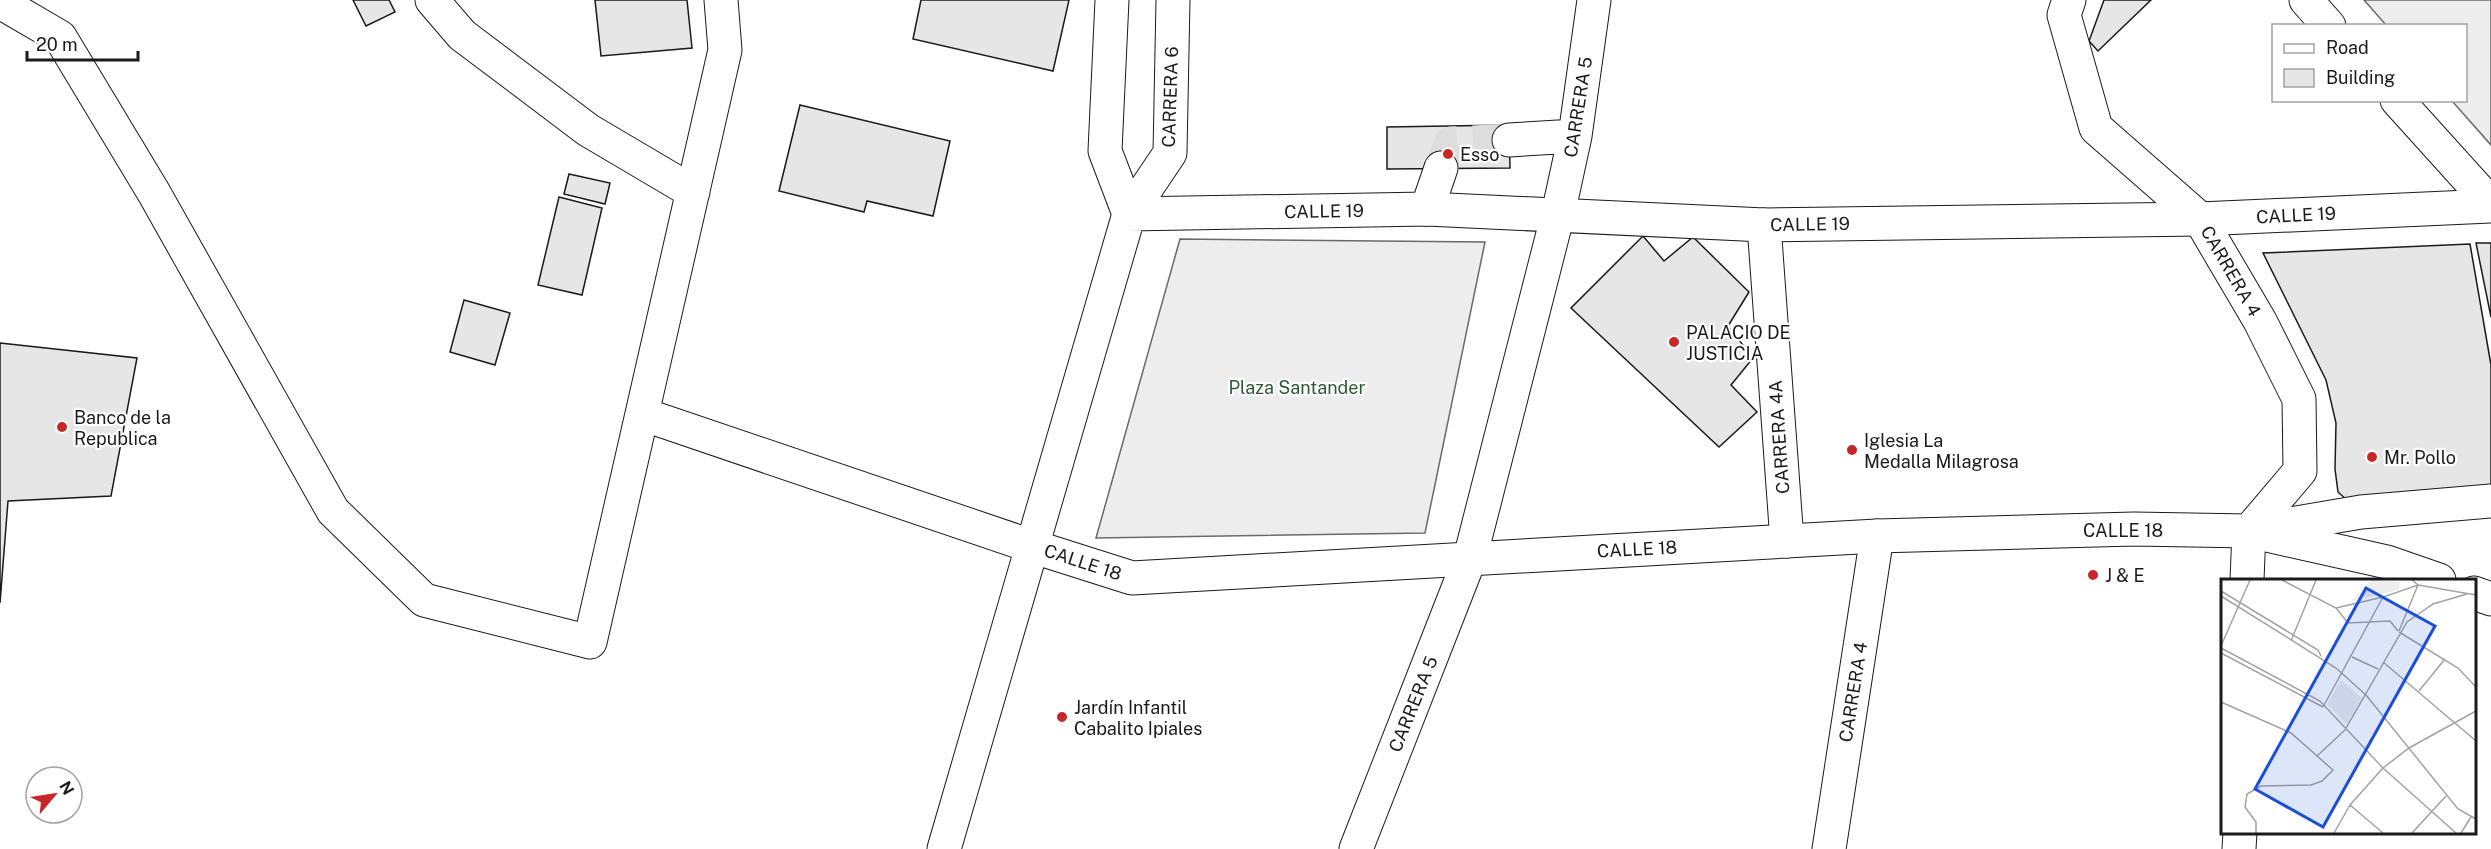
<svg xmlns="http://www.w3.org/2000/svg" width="2491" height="849" viewBox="0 0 2491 849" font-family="'Public Sans',sans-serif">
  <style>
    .built { fill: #ededed; stroke: #6a6a6a; stroke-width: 1.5 }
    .building { fill: #e6e6e6; stroke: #1a1a1a; stroke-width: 1.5 }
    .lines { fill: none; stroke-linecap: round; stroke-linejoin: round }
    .minor-tunnel { stroke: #ddd; stroke-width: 33; stroke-dasharray: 33 16; stroke-linecap: butt }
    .minor-casing { stroke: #1a1a1a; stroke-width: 35 }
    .major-casing { stroke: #1a1a1a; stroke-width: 35 }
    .minor { stroke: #fff; stroke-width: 33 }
    .major { stroke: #fff; stroke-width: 33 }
    .poi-dot { fill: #c62828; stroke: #fff; stroke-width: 2 }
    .labels { text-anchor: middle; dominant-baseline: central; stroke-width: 4.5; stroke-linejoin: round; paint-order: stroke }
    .street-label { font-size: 18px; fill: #1a1a1a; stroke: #fff }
    .poi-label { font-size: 18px; fill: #1a1a1a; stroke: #fff; text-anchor: start }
    .park-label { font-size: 18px; fill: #2b5a34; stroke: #fff }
    .inset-road { fill: none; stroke: #a3a3a3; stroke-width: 1.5 }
    .view { fill: #1d4ed8; fill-opacity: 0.15; stroke: #1d4ed8; stroke-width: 3 }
    .inset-edge { fill: none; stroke: #1a1a1a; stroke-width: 3 }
  </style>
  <rect width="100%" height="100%" fill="#fff"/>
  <path class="built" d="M2364,0H2491V145L2452,101L2466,100V26L2386,25Z
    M1180,239L1485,242L1425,533L1096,538Z"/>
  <path class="building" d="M353,0H389L395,12L366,26Z
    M595,0H687L692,48L601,56Z
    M921,0H1069L1053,71L913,39Z
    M2104,0H2151L2098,51L2089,41Z
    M800,105L950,141L933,216L867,201L864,212L779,191Z
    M1509,125L1510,168L1387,169V127Z
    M569,174L610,183L605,204L564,194Z
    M559,197L602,208L582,295L538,285Z
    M1643,236L1664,261L1693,237L1749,292L1728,326L1753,358L1731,385L1757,412L1719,447L1571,308Z
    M2476,243H2491V317Z
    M2470,244L2491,365V488L2350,503L2338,492L2335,469L2336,423L2326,380L2263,253Z
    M464,300L510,313L495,365L450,352Z
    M0,343L137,358L111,496L8,501L0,603Z"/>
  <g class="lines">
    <path class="minor-tunnel" d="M1441,168L1451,143L1509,140"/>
    <g class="minor-casing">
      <path id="minor" d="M432,0L462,35L588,130L693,192
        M2069,0L2064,15L2096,128L2200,219L2260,321L2299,399L2300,471L2249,531
        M2306,0L2329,26
        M0,2L60,37L154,193L333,511L424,600L590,642L725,50L721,0
        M2397,100L2491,204
        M1509,140L1575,136
        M1427,209L1441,168
        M1764,225L1787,541
        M642,414L1031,546
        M2249,531L2361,512L2491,501
        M2247,580L2249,531
        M1356,849L1470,558L1558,214L1575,136L1594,0
        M1829,849L1877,536
        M2239,849L2240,832"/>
    </g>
    <g class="major-casing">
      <path id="major" d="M1112,0L1105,151L1129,214
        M1129,214L1427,209L1764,225L2200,219L2491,206
        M1031,546L1132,578L1877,536L2134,529L2249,531L2387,562L2439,580
        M2474,593L2491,599
        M944,849L1129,214L1170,153L1173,0"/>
    </g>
    <use href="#minor" class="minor"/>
    <use href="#major" class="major"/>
  </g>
  <g class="poi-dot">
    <circle cx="1448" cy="154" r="6"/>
    <circle cx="1674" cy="342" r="6"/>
    <circle cx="62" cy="427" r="6"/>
    <circle cx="1852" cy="450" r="6"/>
    <circle cx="2372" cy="457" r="6"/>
    <circle cx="2093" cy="575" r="6"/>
    <circle cx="1062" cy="717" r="6"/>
  </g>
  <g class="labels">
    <g class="street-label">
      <text transform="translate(1170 97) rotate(-88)">CARRERA 6</text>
      <text transform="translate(1578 107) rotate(-81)">CARRERA 5</text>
      <text transform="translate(1324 211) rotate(-1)">CALLE 19</text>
      <text transform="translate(2296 215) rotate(-3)">CALLE 19</text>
      <text transform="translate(1810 224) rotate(-1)">CALLE 19</text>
      <text transform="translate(2231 271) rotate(60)">CARRERA 4</text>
      <text transform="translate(1779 437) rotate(-94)">CARRERA 4A</text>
      <text x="2123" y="530">CALLE 18</text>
      <text transform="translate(1637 549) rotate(-3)">CALLE 18</text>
      <text transform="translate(1083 562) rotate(18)">CALLE 18</text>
      <text transform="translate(1853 692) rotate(-81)">CARRERA 4</text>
      <text transform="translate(1413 704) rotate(-68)">CARRERA 5</text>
    </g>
    <g class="poi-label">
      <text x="1460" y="154">Esso</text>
      <text x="1686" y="332">PALACIO DE<tspan x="1686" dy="21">JUSTICIA</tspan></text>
      <text x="74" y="417">Banco de la<tspan x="74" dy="21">Republica</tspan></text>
      <text x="1864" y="440">Iglesia La<tspan x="1864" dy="21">Medalla Milagrosa</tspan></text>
      <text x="2384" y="457">Mr. Pollo</text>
      <text x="2105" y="575">J &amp; E</text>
      <text x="1074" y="707">Jardín Infantil<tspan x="1074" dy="21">Cabalito Ipiales</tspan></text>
    </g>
    <g class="park-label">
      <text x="1297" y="387">Plaza Santander</text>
    </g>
  </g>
  <g transform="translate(2221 579)">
    <rect width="255" height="255" fill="#fff"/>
    <path d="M151,1L179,3L178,11L130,22ZM120,101L141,119L126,146L106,125Z" fill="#ededed"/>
    <path class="inset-road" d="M61,1L115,29L127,44L169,42L177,52M197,6L255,16M0,12L97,71L100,77M0,17L115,89L145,116L237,230L255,240M115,29L162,18M178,52L197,6L191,1M178,53L237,89L255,108M70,62L95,1M0,67L29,1M0,69L99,122L162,189L235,254M0,74L102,128M131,78L157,90M162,83L255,162M198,112L224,80M0,123L70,154L112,191L101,202L90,206L40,207L26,215L24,228L35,243V254M102,128L162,18L197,6M124,151L186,43L212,25L246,15M96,177L124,151M162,189L188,169L255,132M129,226L162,254M113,254L129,226L162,189M191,254L225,217M240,254L250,238"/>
    <path class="view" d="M145,9L214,47L102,248L34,210Z"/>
    <rect width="255" height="255" class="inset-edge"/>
  </g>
  <rect x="2272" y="24" width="195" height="78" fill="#ffffff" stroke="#a3a3a3" stroke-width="1.5"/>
  <rect x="2284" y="44" width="30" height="9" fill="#ffffff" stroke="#a3a3a3" stroke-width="1.5"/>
  <text x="2326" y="54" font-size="18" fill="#1a1a1a">Road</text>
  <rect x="2284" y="69" width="30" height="18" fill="#e6e6e6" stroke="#a3a3a3" stroke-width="1.5"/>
  <text x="2326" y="84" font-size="18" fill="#1a1a1a">Building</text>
  <g transform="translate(54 795) rotate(61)"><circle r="28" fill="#ffffff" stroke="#a3a3a3" stroke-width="1.5"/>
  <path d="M0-4.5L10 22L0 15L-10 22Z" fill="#c62828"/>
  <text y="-9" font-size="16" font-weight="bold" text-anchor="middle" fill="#1a1a1a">N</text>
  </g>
  <path d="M27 51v9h111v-9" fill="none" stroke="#1a1a1a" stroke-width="3"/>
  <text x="36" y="51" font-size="18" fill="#1a1a1a" stroke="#ffffff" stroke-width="4.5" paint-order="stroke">20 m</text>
</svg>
